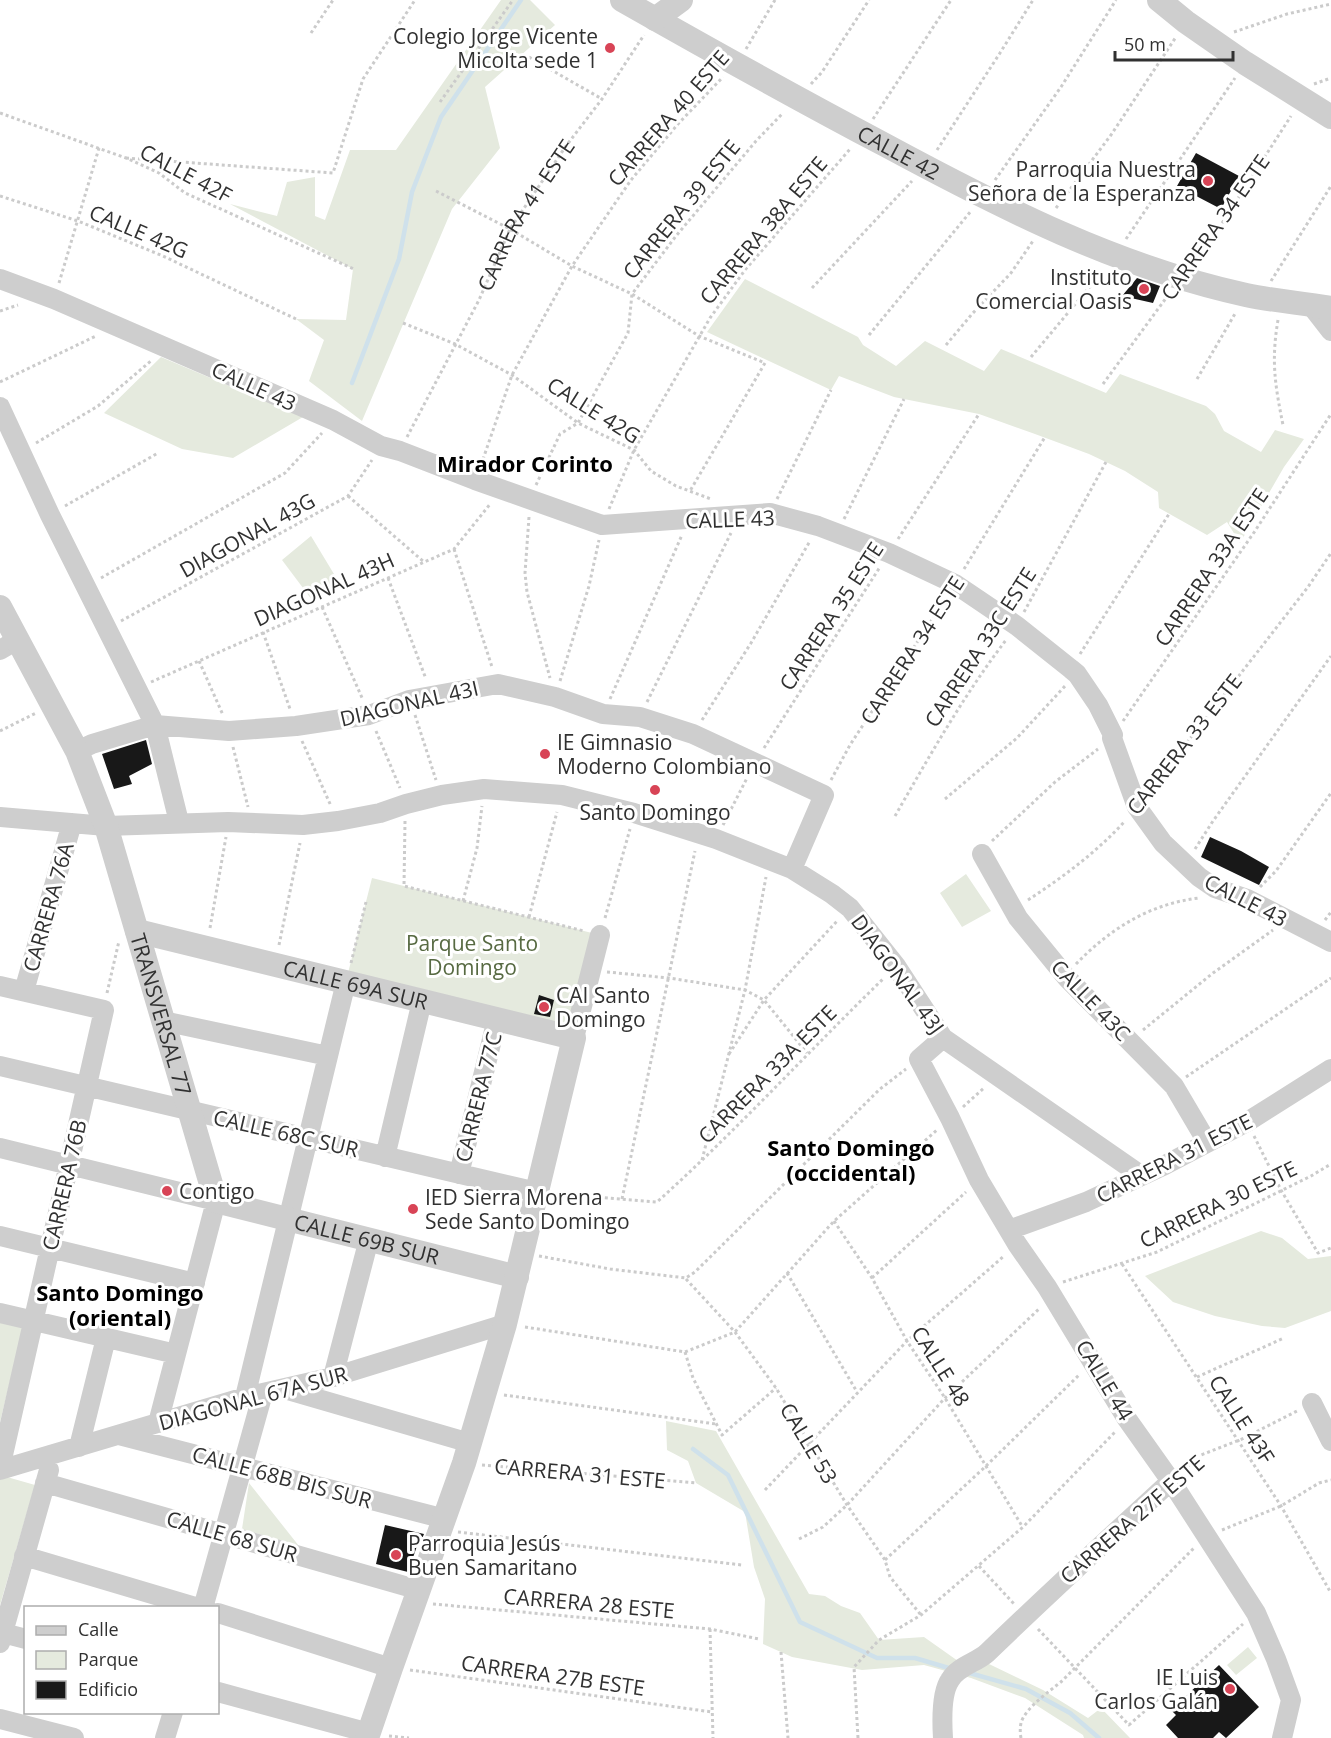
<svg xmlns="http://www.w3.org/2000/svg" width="1331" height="1738" viewBox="0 0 1331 1738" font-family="'Open Sans',sans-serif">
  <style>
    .green { fill: #e5eade }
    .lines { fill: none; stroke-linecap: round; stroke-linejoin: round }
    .stream { stroke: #cfe1eb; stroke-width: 4.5 }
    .building { fill: #181818 }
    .path { stroke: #cbcbcb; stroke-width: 3; stroke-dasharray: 3 3; stroke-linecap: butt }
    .minor { stroke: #cecece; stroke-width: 20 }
    .tertiary { stroke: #cecece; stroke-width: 24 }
    .poi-dot { fill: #d84456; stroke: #fff; stroke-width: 2 }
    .labels { text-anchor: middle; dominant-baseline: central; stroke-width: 6; stroke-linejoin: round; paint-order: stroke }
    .poi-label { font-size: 21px; fill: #313131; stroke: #fff; text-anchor: start }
    .street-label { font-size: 21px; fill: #313131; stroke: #fff }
    .park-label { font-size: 21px; fill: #576a42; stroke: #fff }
    .neighbourhood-label { font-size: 22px; font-weight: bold; fill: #000; stroke: #fff }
  </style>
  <rect width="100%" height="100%" fill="#fff"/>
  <path class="green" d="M501,0H530L555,25L485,87L500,148L452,209L362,421L309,381L324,340L296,319L346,320L353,269L230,204L277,216L287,182L315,177V216L325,220L350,150H396Z
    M745,279L858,337L863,345L896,366L925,341L984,371L1001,349L1106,393L1120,374L1206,406L1215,414L1224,431L1261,452L1275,430L1304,439L1284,467L1240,543L1227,522L1207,535L1159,508L1158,492L1125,471L1089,454L1035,434L979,414L894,397L839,376L831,390L707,332Z
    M161,357L303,417L233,458L182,449L104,413Z
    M311,536L337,579L312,600L282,560Z
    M966,874L991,911L962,927L940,893Z
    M372,878L596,934L572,1033L347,977Z
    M1261,1231L1282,1238L1308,1259L1331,1256V1311L1285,1328L1262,1326L1215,1316L1173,1302L1145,1276Z
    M0,1322L23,1328L0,1422Z
    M666,1421L716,1431L809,1594L825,1596L841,1606L860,1613L879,1640L924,1637L958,1661L968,1664H989L1043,1690L1088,1718L1101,1708L1130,1738H1084L1083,1735L1025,1698L971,1678L924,1665L862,1670L792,1657L763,1644L765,1599L754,1567L745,1512L696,1483L688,1461L667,1450Z
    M0,1475L35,1485L0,1605Z
    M249,1483L299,1546L242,1529Z
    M1248,1647L1257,1658L1236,1675L1227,1665Z"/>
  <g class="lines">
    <path class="stream" d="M352,383L399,259L412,192L441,117L521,0
      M693,1449L728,1475L800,1622L877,1658H915L952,1669
      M966,1672L1026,1689L1070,1713L1099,1738"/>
  </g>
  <path class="building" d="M1196,153L1239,176L1221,209L1177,186Z
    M1137,278L1160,286L1153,303L1122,296Z
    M146,740L152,764L129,776L132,784L114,789L102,754Z
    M1210,837L1241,851L1269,867L1259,885L1201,857Z
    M539,995L554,1000L550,1017L534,1014Z
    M385,1525L424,1534L419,1546H417L408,1572L376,1564Z
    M1219,1665L1259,1707L1226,1738L1219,1732L1213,1738H1178L1166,1725L1176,1715L1171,1710Z"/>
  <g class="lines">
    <g class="path">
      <path d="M1234,32L1287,14L1331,4"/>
      <path d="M311,33L333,0"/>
      <path d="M746,49L775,0"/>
      <path d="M529,57L602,99"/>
      <path d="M811,84L822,72L869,0"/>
      <path d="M1314,84L1331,78"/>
      <path d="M440,102L513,0"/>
      <path d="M0,113L126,158L159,173L185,193L354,269"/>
      <path d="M873,119L951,0"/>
      <path d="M937,150L1000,53L1033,0"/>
      <path d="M126,158L333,173L363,79L415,0"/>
      <path d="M995,180L1061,87L1116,0"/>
      <path d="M436,191L510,229L572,266L632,294L699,336L765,363L690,491"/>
      <path d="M0,196L78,221L163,256L296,319"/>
      <path d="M1056,208L1111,135L1176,37"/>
      <path d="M1126,239L1235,78"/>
      <path d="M1194,262L1208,245L1291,116"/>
      <path d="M1271,281L1331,186"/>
      <path d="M59,283L99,148"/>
      <path d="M812,288L912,181"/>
      <path d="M0,311L18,305"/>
      <path d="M1278,320C1271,361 1275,385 1283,425"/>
      <path d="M403,323L455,344L512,375L578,423L634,450L651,471L676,486L711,499"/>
      <path d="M869,335L971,211"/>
      <path d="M946,345L972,314L1011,273L1033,241"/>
      <path d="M1031,357L1103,271"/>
      <path d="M1197,379L1236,312"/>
      <path d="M0,382L96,336"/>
      <path d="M1103,384L1169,294"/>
      <path id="s1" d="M407,437L479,300L510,229L566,146L602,99L644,35"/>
      <path d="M36,443L98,406L152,360"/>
      <path d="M481,465L512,375L572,266L631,180L678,124L723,77"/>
      <path d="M536,485L560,434L578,423L628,333L632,294L676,236L756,141L783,113"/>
      <path d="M348,496L424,562"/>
      <path d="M777,499L831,390"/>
      <path d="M65,506L158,453"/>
      <path d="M609,509L634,450L710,318L745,270L851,148"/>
      <path d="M529,517L525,573L527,592L550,678"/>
      <path d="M844,519L904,399"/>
      <path d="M898,539L979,414"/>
      <path d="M454,549L492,667"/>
      <path d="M964,569L1045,437"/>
      <path d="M101,578L285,473L322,433"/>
      <path d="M388,578L426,679"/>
      <path d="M322,607L363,700"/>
      <path d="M1024,612L1106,462"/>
      <path d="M121,621L348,496L372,460"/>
      <path d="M263,632L290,709"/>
      <path d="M1080,654L1169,514"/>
      <path d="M199,661L223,715"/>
      <path d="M560,681L589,586L599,540"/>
      <path d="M151,682L454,549L491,503"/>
      <path d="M610,699L682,535"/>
      <path d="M647,702L731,533"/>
      <path d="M415,715L436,780"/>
      <path d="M702,720L751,643L810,541"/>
      <path d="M1123,721L1255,531L1331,414"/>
      <path d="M0,731L36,713"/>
      <path d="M376,731L400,788"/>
      <path d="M302,741L331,806"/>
      <path d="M233,747L248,807"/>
      <path d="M764,748L880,567"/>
      <path d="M831,780L850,745L946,598"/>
      <path d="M1150,790L1308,587L1331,553"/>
      <path d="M945,799L1017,738L1066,685"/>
      <path d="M895,816C930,755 964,695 1006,640"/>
      <path d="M405,821L404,886L584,931"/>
      <path d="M723,825L747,778"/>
      <path d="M992,841L1055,782L1098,749"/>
      <path d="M1195,849L1213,821L1331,656"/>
      <path d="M1260,887L1276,871L1331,793"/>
      <path d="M1028,900C1063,877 1097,852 1125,821"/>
      <path d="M463,901L477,848L482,806"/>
      <path d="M529,917L557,812"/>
      <path d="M605,918L630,829"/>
      <path d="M1325,920L1331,912"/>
      <path d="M210,928L226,837"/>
      <path d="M279,945L300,843"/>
      <path d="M351,963L366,902"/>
      <path d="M1076,964C1110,929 1149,904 1199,898"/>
      <path d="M607,972L669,978L745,990L764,1000L807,1053"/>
      <path d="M107,993L119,941"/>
      <path d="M1143,1030L1213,973L1273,930"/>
      <path d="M729,1054L764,1000L838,920"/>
      <path d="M1186,1077L1331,978"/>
      <path d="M963,1107L985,1087"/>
      <path d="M1254,1136L1281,1190L1318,1253L1331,1248"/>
      <path d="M702,1160L745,990L766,877"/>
      <path d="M557,1194L657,1202C736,1131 807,1053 883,979"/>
      <path d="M622,1199L695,851"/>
      <path d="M834,1221L872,1278L907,1341L945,1398L1022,1526"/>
      <path d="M539,1256L610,1269L686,1278L695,1272L880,1089L906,1069"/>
      <path d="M1122,1264L1281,1506L1331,1593"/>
      <path d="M787,1273L857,1392"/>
      <path d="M872,1278L966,1192"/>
      <path d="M686,1279L735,1332L776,1388L847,1505L885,1560L890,1577L921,1615"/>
      <path d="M1063,1282L1157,1252L1311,1176L1331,1164"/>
      <path d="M525,1327L685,1352L735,1332L834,1221L938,1129"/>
      <path d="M685,1352L693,1378L722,1435L776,1388"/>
      <path d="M1197,1377L1284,1338"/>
      <path d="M504,1395L716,1424"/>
      <path d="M482,1465L696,1483"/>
      <path d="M1183,1470L1201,1455L1242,1439L1297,1411"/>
      <path d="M765,1490L907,1341L1004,1256"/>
      <path d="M1222,1530L1281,1506L1319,1483L1331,1480"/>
      <path d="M458,1532L742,1565"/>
      <path d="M799,1539L823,1527L847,1505L945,1398L1040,1308"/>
      <path d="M885,1560L986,1466L1079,1375"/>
      <path d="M979,1566L1015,1605"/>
      <path d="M433,1604L710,1629L759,1639"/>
      <path d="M710,1629L713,1738"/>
      <path d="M1038,1629L1129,1725L1243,1624"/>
      <path d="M781,1652L788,1738"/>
      <path d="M410,1670L712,1712"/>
      <path d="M389,1736L409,1738"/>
      <path d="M858,1738L854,1667L879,1640L921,1615L1023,1527L1115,1432"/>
      <path d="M1021,1738C1020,1733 1020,1728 1021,1723C1025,1708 1050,1691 1062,1681L1194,1548"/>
    </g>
    <path class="minor" d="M0,279L54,299L333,420L381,446L400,451L475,480L602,525L770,513L818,526L889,553L955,584L1017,626L1071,669L1077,674L1098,705L1113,735L1112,738L1137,807L1163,843L1199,877L1215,888L1247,899L1331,942
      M1310,304L1331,331
      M0,407L50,515L155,725L179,822
      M0,650L17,640
      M77,751L92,744L155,725L229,731L296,726L369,715L409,700L498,684L555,697L603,714L640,717L693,734L824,795L792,869
      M0,817L106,826L228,822L303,825L338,821L380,813L406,804L442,795L484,789L562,795L634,813L716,839L769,860L792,869L832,894L850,908L896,966L943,1038L1142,1176
      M982,854L1018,918L1067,978L1174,1086L1207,1142
      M0,986L104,1010L0,1468
      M24,991L72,823
      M163,1021L328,1056
      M574,1038L600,935
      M943,1038L919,1059L950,1118L979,1180L1017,1244L1047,1287L1127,1419L1171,1481L1256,1613L1276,1659L1291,1700L1282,1738
      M0,1066L537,1192
      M0,1148L216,1201L158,1423
      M385,1157L422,1001
      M459,1174L497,1019
      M1009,1230L1086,1202L1165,1165L1247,1122L1331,1069
      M0,1236L195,1283
      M0,1313L176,1354
      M333,1377L369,1239
      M284,1389L470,1443
      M245,1397L346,982
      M1312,1403L1331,1441
      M119,1435L445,1519
      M79,1447L106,1338
      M0,1470L245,1397L333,1377L505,1324
      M45,1483L419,1590
      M24,1556L199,1608
      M203,1608L263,1393
      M218,1613L391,1668
      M3,1633L26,1639
      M0,1643L49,1470
      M218,1692L369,1733V1738
      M0,1719L74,1738
      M165,1738L173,1712
      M943,1738C942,1722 941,1693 950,1680C958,1666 976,1663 987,1653C1047,1595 1109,1538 1171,1481"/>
    <g class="tertiary">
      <path id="s2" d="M622,0C710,50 798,99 887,146C1002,208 1118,267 1246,295C1274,301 1303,303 1331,308"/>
      <path d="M1159,0L1186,22L1245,63L1331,117"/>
      <path d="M655,19L681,0"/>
      <path id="s3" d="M0,607L77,751L106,826L216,1201L517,1277"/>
      <path id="s4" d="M137,931L574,1038L505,1324L464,1463L391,1668L367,1738"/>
    </g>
  </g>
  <g class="poi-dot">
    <circle cx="610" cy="48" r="6"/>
    <circle cx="1208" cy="181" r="6"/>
    <circle cx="1144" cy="289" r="6"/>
    <circle cx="545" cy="754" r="6"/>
    <circle cx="655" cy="790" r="6"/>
    <circle cx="544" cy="1007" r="6"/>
    <circle cx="167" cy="1191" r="6"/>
    <circle cx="413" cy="1209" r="6"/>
    <circle cx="396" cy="1555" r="6"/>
    <circle cx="1230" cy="1689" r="6"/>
  </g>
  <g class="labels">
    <g class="poi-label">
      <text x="598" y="36" text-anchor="end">Colegio Jorge Vicente<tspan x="598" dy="24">Micolta sede 1</tspan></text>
      <text x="1196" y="169" text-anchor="end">Parroquia Nuestra<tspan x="1196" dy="24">Señora de la Esperanza</tspan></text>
      <text x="1132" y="277" text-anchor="end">Instituto<tspan x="1132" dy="24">Comercial Oasis</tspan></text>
      <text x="557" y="742">IE Gimnasio<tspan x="557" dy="24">Moderno Colombiano</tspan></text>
      <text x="655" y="812" text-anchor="middle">Santo Domingo</text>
      <text x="556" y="995">CAI Santo<tspan x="556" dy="24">Domingo</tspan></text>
      <text x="179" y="1191">Contigo</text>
      <text x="425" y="1197">IED Sierra Morena<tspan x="425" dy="24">Sede Santo Domingo</tspan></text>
      <text x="408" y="1543">Parroquia Jesús<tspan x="408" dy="24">Buen Samaritano</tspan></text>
      <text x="1218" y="1677" text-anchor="end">IE Luis<tspan x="1218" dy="24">Carlos Galán</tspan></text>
    </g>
    <g class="street-label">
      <text transform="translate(668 118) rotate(-49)">CARRERA 40 ESTE</text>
      <text stroke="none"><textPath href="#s2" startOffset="316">CALLE 42</textPath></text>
      <text transform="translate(186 173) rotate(28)">CALLE 42F</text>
      <text transform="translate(681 209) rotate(-51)">CARRERA 39 ESTE</text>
      <text stroke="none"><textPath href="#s1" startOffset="252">CARRERA 41 ESTE</textPath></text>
      <text transform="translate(1215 227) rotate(-55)">CARRERA 34 ESTE</text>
      <text transform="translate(763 230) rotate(-50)">CARRERA 38A ESTE</text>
      <text transform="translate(139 231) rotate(23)">CALLE 42G</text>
      <text transform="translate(254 386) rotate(24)">CALLE 43</text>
      <text transform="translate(594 410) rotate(32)">CALLE 42G</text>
      <text transform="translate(730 519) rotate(-2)">CALLE 43</text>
      <text transform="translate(247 535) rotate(-29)">DIAGONAL 43G</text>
      <text transform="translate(1211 567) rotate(-56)">CARRERA 33A ESTE</text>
      <text transform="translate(324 589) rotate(-24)">DIAGONAL 43H</text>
      <text transform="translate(831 616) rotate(-57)">CARRERA 35 ESTE</text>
      <text transform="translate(980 647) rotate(-57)">CARRERA 33C ESTE</text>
      <text transform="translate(912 650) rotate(-57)">CARRERA 34 ESTE</text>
      <text transform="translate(409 703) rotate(-13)">DIAGONAL 43I</text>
      <text transform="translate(1184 744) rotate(-52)">CARRERA 33 ESTE</text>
      <text transform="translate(1246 900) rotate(27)">CALLE 43</text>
      <text transform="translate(48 907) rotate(-74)">CARRERA 76A</text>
      <text transform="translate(898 974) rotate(54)">DIAGONAL 43J</text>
      <text stroke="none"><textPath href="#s4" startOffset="225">CALLE 69A SUR</textPath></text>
      <text transform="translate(1091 1000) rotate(46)">CALLE 43C</text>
      <text stroke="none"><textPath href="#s3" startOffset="440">TRANSVERSAL 77</textPath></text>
      <text transform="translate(767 1074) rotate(-45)">CARRERA 33A ESTE</text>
      <text transform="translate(478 1097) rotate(-76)">CARRERA 77C</text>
      <text transform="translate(286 1133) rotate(13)">CALLE 68C SUR</text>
      <text transform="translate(1174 1158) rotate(-27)">CARRERA 31 ESTE</text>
      <text transform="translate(64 1185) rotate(-77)">CARRERA 76B</text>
      <text transform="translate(1218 1204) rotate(-26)">CARRERA 30 ESTE</text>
      <text stroke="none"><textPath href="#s3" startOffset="790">CALLE 69B SUR</textPath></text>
      <text transform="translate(941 1366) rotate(58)">CALLE 48</text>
      <text transform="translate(1105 1380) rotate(59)">CALLE 44</text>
      <text transform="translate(253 1398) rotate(-15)">DIAGONAL 67A SUR</text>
      <text transform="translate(1242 1419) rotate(57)">CALLE 43F</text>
      <text transform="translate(809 1443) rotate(59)">CALLE 53</text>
      <text transform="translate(580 1473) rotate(5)">CARRERA 31 ESTE</text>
      <text transform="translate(282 1477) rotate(15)">CALLE 68B BIS SUR</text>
      <text transform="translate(1132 1519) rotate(-41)">CARRERA 27F ESTE</text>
      <text transform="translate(232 1536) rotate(16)">CALLE 68 SUR</text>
      <text transform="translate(589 1603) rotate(5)">CARRERA 28 ESTE</text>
      <text transform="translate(553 1675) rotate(8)">CARRERA 27B ESTE</text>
    </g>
    <g class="park-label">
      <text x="472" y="943">Parque Santo<tspan x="472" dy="24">Domingo</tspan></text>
    </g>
    <g class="neighbourhood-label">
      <text x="525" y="463">Mirador Corinto</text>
      <text x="851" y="1147">Santo Domingo<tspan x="851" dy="25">(occidental)</tspan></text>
      <text x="120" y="1292">Santo Domingo<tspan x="120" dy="25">(oriental)</tspan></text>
    </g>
  </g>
  <rect x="24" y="1606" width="195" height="108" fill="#ffffff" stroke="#adadad" stroke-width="1.5"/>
  <rect x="36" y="1626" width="30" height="9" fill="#cecece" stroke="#adadad" stroke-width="1.5"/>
  <text x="78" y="1636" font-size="18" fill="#313131">Calle</text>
  <rect x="36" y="1651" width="30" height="18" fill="#e5eade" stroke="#adadad" stroke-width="1.5"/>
  <text x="78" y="1666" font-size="18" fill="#313131">Parque</text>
  <rect x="36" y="1681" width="30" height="18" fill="#181818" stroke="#adadad" stroke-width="1.5"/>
  <text x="78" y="1696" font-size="18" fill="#313131">Edificio</text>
  <path d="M1115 51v9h118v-9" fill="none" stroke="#313131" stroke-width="3"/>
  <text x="1124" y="51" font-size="18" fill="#313131" stroke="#ffffff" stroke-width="4.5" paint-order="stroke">50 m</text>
</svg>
